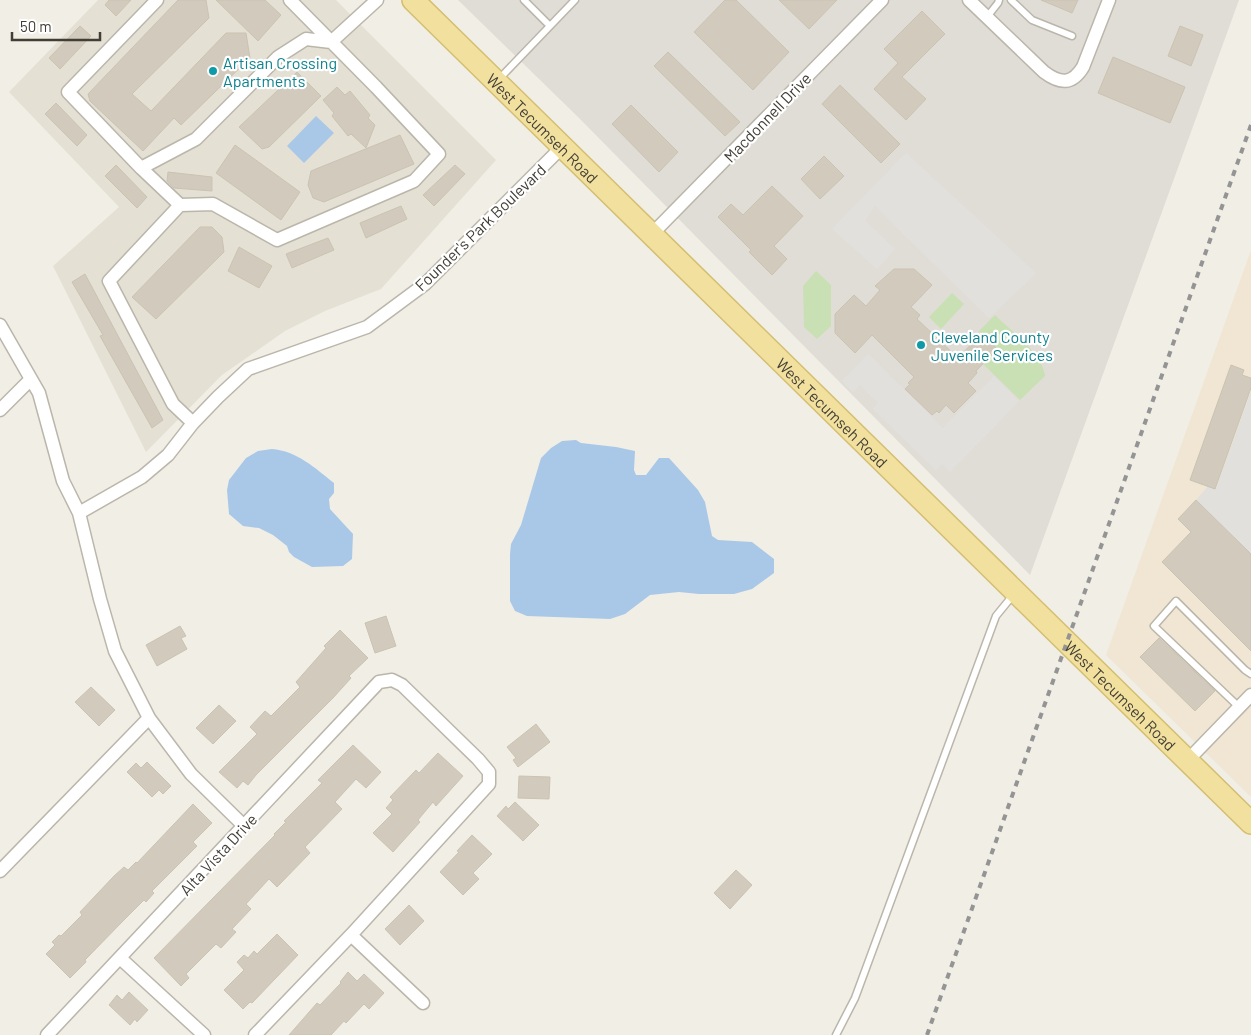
<svg xmlns="http://www.w3.org/2000/svg" width="1251" height="1035" viewBox="0 0 1251 1035" font-family="Barlow,sans-serif">
  <style>
    .residential { fill: #e4e0d4 }
    .commercial { fill: #f0e6d3 }
    .industrial { fill: #e0ddd7 }
    .green { fill: #c8e0b3 }
    .parking { fill: #e2e0dd }
    .water { fill: #a9c8e7 }
    .building { fill: #d1cabd; stroke: #cbc3b1 }
    .lines { fill: none; stroke-linecap: round; stroke-linejoin: round }
    .service-casing { stroke: #bbb6aa; stroke-width: 9 }
    .minor-casing { stroke: #bbb6aa; stroke-width: 15 }
    .primary-casing { stroke: #d4be70; stroke-width: 24 }
    .service { stroke: #fff; stroke-width: 6 }
    .minor { stroke: #fff; stroke-width: 12 }
    .primary { stroke: #f2e09e; stroke-width: 21 }
    .rail { stroke: #949494; stroke-width: 4; stroke-dasharray: 6 6; stroke-linecap: butt }
    .culture-dot { fill: #0f9aa8; stroke: #fff; stroke-width: 2 }
    .labels { text-anchor: middle; dominant-baseline: central; stroke-width: 4.5; stroke-linejoin: round; paint-order: stroke }
    .culture-label { font-size: 16px; fill: #0d838f; stroke: #fff; text-anchor: start }
    .street-label { font-size: 16px; fill: #423e36; stroke: #fff }
  </style>
  <rect width="100%" height="100%" fill="#f1eee6"/>
  <path class="residential" d="M98,0H336L496,160L381,289L325,311L285,331L222,375L146,452L53,266L119,207L9,92Z"/>
  <path class="commercial" d="M1251,250V797L1106,655Z"/>
  <path class="industrial" d="M458,0H1239L1030,575L578,117Z"/>
  <path class="green" d="M816,271L831,285V326L817,339L804,327L803,286Z
    M952,293L964,304L941,329L929,317Z
    M995,315C1010,330 1043,354 1045,376L1020,400L983,364L997,349L979,331Z"/>
  <path class="parking" d="M906,153L1036,273L989,318L875,206L865,221L895,249L877,269L832,229Z
    M868,354L943,428L994,376L1019,401L950,472L942,464L936,470L873,409L878,403L860,385L853,392L842,381Z
    M1251,391V554L1196,500L1208,486L1216,488Z"/>
  <path class="water" d="M316,116L334,133L304,163L287,146Z
    M576,440L581,443L616,447L635,451L634,470L636,475H646L659,458H669L698,490L705,502L712,536L718,540L752,542L774,559V573L752,589L734,594H699L679,592L650,595L625,614L610,619L527,616L515,611L510,601V554L511,544L521,525L541,458L551,448L562,441Z
    M272,449C297,451 315,468 334,483V493L329,499L330,509L353,534L352,559L343,566L312,567L294,557L289,552L287,546L273,535L259,528L243,526L229,514L227,490L229,480L246,458L258,451Z"/>
  <path class="building" d="M109,0H131L116,16L105,5Z
    M178,0H206L209,18L132,94L151,111L226,33H246L250,58L181,125L174,118L143,151L90,101L88,94Z
    M216,0H265L281,15L258,41Z
    M725,0H736L789,52L753,90L694,32Z
    M779,0H837L809,29Z
    M1041,0H1078L1072,13Z
    M922,11L945,34L902,77L926,99L906,120L874,89L898,63L884,49Z
    M80,26L91,36L60,69L49,58Z
    M1180,26L1203,35L1191,66L1168,56Z
    M668,52L740,122L725,136L654,66Z
    M1113,57L1185,87L1170,123L1098,93Z
    M297,72L321,96L269,147L262,149L239,127Z
    M840,85L900,144L881,163L822,104Z
    M337,87L345,95L350,91L370,115L368,118L375,125L366,148L351,134L348,136L332,116L334,113L323,100Z
    M56,103L87,135L77,146L45,114Z
    M631,105L678,152L659,172L612,124Z
    M400,135L414,164L324,202L313,198L308,185L311,171Z
    M235,145L300,192L281,220L216,173Z
    M824,156L844,176L820,199L801,179Z
    M116,165L147,197L137,208L105,176Z
    M455,165L465,174L434,206L423,195Z
    M168,172L212,177V191L174,188L167,181Z
    M772,186L803,216L774,246L787,259L772,275L749,252L751,250L718,217L731,204L743,215Z
    M401,206L407,219L366,238L360,223Z
    M200,227H212L222,237L224,252L156,319L132,297Z
    M328,238L334,250L292,268L286,254Z
    M239,247L272,266L259,288L228,271Z
    M894,269H914L932,285L911,307L920,315L917,319L958,358L982,333L997,349L976,371L977,373L968,383L976,391L954,413L946,405L939,413L937,411L932,415L905,389L910,384L908,383L914,377L872,335L855,353L835,333V314L854,295L866,306L880,290L875,286Z
    M85,274L163,420L152,428L100,336L103,335L72,282Z
    M1231,365L1244,370L1242,375L1251,378V388L1215,489L1190,480Z
    M1196,500L1251,554V651L1162,562L1191,532L1178,519Z
    M386,616L396,646L375,653L365,623Z
    M180,626L186,636L181,638L187,649L157,666L146,645Z
    M340,630L368,658L349,676L351,678L333,698L256,775L248,785L243,781L237,788L219,772L257,734L250,727L265,711L271,716L300,687L296,682L326,648L324,646Z
    M1159,638L1215,691L1195,711L1140,657Z
    M91,687L115,710L99,726L75,702Z
    M219,705L236,721L213,744L196,728Z
    M536,724L550,742L518,767L513,760L516,758L507,747Z
    M353,745L381,772L366,788L356,779L335,802L342,809L305,847L310,853L277,887L269,879L246,904L251,909L232,929L236,932L221,948L216,944L186,974L189,978L181,986L154,958L275,835L274,834L286,822L284,821L322,783L318,780Z
    M438,753L463,776L436,806L433,802L418,820L420,822L393,852L373,833L392,814L386,808L393,800L390,797L416,770L419,773Z
    M147,762L171,786L163,794L159,790L152,797L127,772L136,763L141,768Z
    M519,776L550,777L549,799L518,798Z
    M515,802L539,825L523,841L497,816L506,806L508,809Z
    M193,804L212,823L193,842L197,846L152,891L154,893L146,902L144,900L122,922L85,960L86,962L70,978L46,954L55,945L52,942L59,935L61,936L82,915L80,912L114,876L124,867L128,870L136,862L137,863Z
    M472,835L492,854L473,873L479,879L463,895L440,872L459,852L457,851Z
    M736,870L752,885L730,909L714,893Z
    M409,905L424,921L400,945L385,929Z
    M277,934L298,955L252,1003L250,1002L243,1009L224,990L244,970L237,962L244,955L248,958L254,951L257,954Z
    M348,972L357,981L364,974L384,993L369,1009L364,1004L346,1023L344,1021L331,1035H289L317,1003L320,1005L341,983L340,982Z
    M129,992L148,1010L137,1022L135,1019L130,1025L109,1005L117,995L122,1000Z"/>
  <g class="lines">
    <g class="service-casing">
      <path id="service" d="M524,0L550,26
        M1011,0L1032,20L1072,36
        M987,17L998,3L999,0
        M499,79L575,0
        M1239,707L1154,626L1176,601L1245,670L1251,674
        M836,1035L855,998L996,616L1014,594"/>
    </g>
    <g class="minor-casing">
      <path id="minor" d="M157,0L68,92L141,168L196,139L278,57L306,39L331,42L377,0
        M969,0L1044,72C1060,84 1072,85 1083,67L1109,0
        M141,168L180,205
        M652,234L882,0
        M0,325L39,393L63,481L79,513
        M0,410L31,379
        M193,423L218,397L248,369L367,327L425,284L563,146
        M1188,760L1251,695
        M244,826L191,774L149,718L115,651L100,599L79,513L142,477L168,455L193,423L173,404L109,281L180,205L213,204L277,240L414,181L439,154L376,87L290,0
        M0,871L149,718
        M351,935L423,1003
        M120,958L204,1035
        M47,1035L379,682L392,680L402,685L478,759L489,772V784L351,935L255,1035"/>
    </g>
    <g class="primary-casing">
      <g id="primary">
        <path id="s1" d="M413,0L1251,823"/>
      </g>
    </g>
    <use href="#service" class="service"/>
    <use href="#minor" class="minor"/>
    <use href="#primary" class="primary"/>
    <path class="rail" d="M927,1035L1251,125"/>
  </g>
  <g class="culture-dot">
    <circle cx="213" cy="71" r="5"/>
    <circle cx="921" cy="345" r="5"/>
  </g>
  <g class="labels">
    <g class="culture-label">
      <text x="223" y="62">Artisan Crossing<tspan x="223" dy="18">Apartments</tspan></text>
      <text x="931" y="336">Cleveland County<tspan x="931" dy="18">Juvenile Services</tspan></text>
    </g>
    <g class="street-label">
      <text transform="translate(767 117) rotate(-46)">Macdonnell Drive</text>
      <text stroke="none"><textPath href="#s1" startOffset="182">West Tecumseh Road</textPath></text>
      <text transform="translate(480 227) rotate(-44)">Founder's Park Boulevard</text>
      <text stroke="none"><textPath href="#s1" startOffset="588">West Tecumseh Road</textPath></text>
      <text stroke="none"><textPath href="#s1" startOffset="992">West Tecumseh Road</textPath></text>
      <text transform="translate(218 854) rotate(-47)">Alta Vista Drive</text>
    </g>
  </g>
  <path d="M12 32v8h88v-8" fill="none" stroke="#423e36" stroke-width="2.5"/>
  <text x="20" y="32" font-size="15" fill="#423e36" stroke="#ffffff" stroke-width="4" paint-order="stroke">50 m</text>
</svg>
